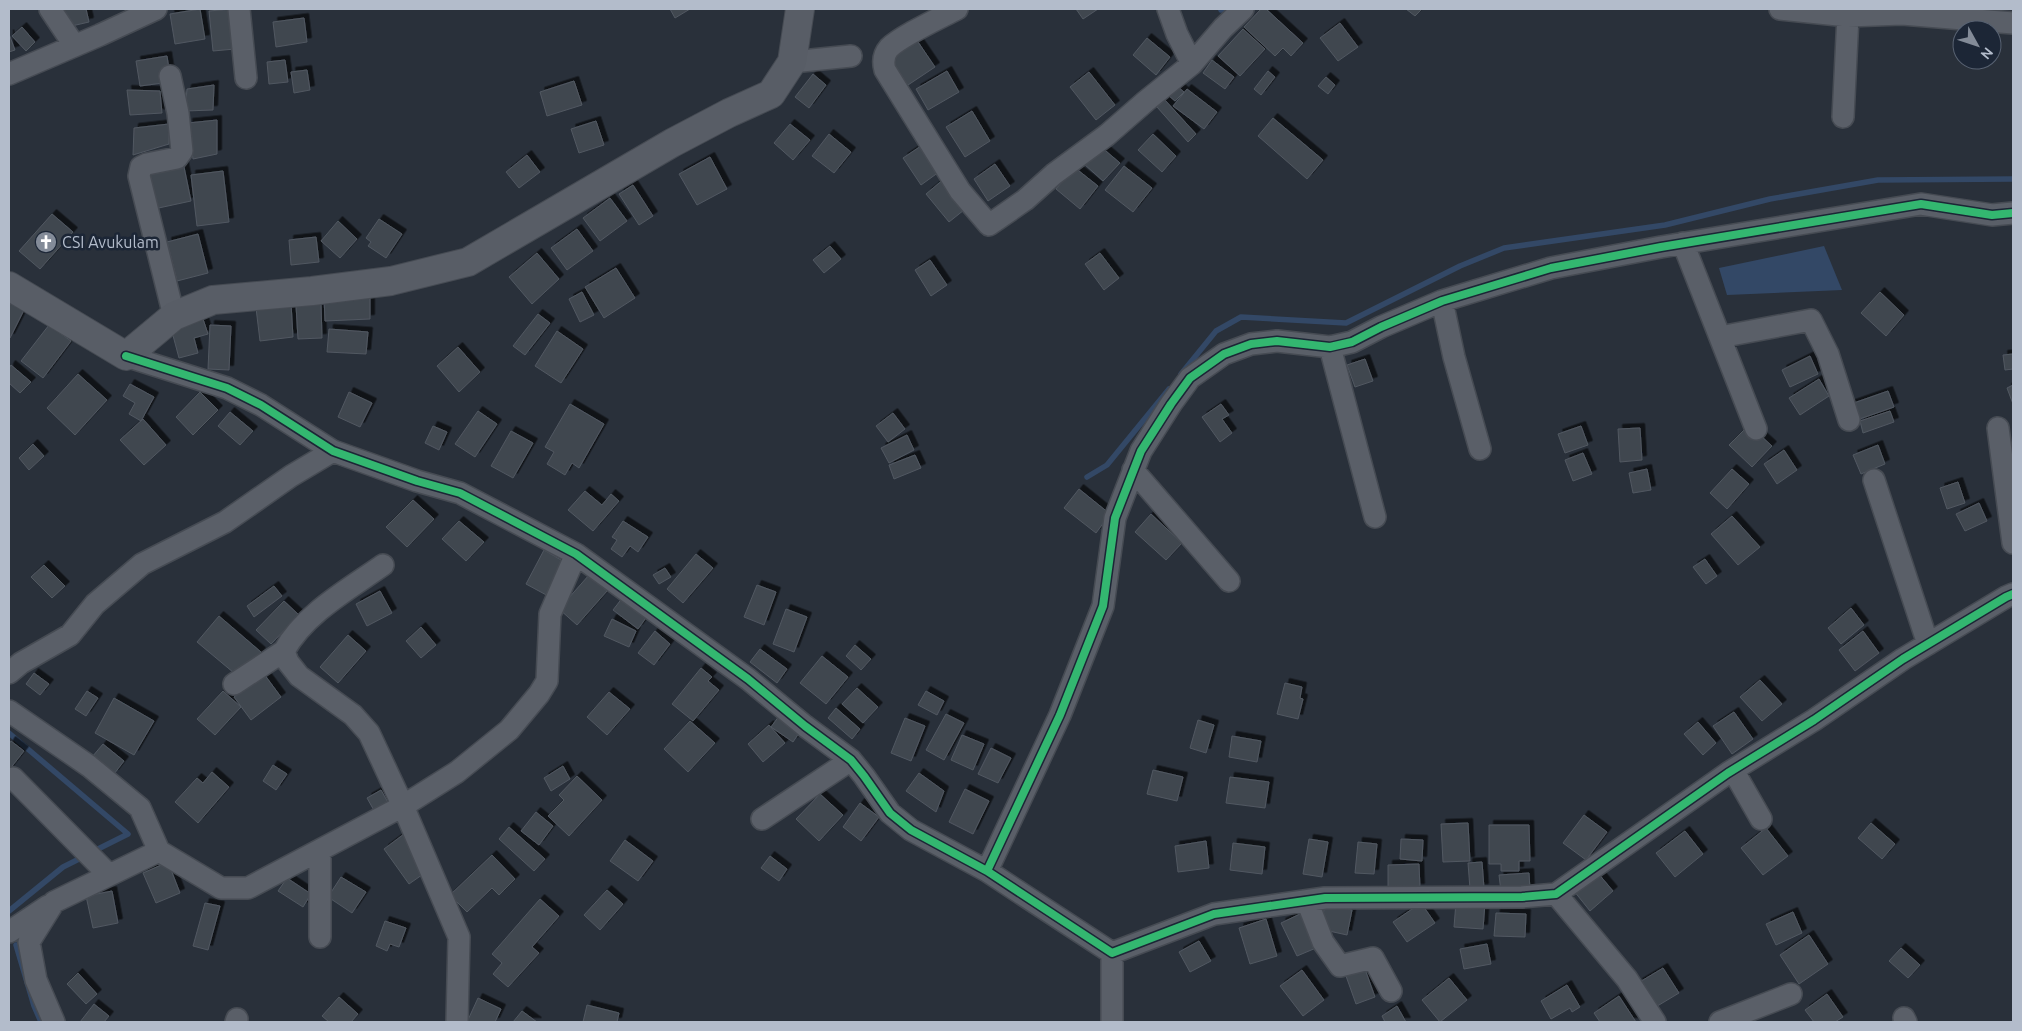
<svg xmlns="http://www.w3.org/2000/svg" width="2022" height="1031" viewBox="0 0 2022 1031" font-family="Ubuntu,sans-serif">
  <style>
    .water { fill: #334866 }
    .lines { fill: none; stroke-linecap: round; stroke-linejoin: round }
    .stream { stroke: #334866; stroke-width: 5.5 }
    .building { fill: #414750; stroke: #515861; filter: url(#shadow) }
    .street-casing { stroke: #464b53; stroke-width: 24 }
    .secondary-casing { stroke: #464b53; stroke-width: 30 }
    .street { stroke: #5a5f68; stroke-width: 21 }
    .secondary { stroke: #585d66; stroke-width: 28 }
    .cycleway-casing { stroke: #1c2636; stroke-width: 11 }
    .cycleway { stroke: #33b770; stroke-width: 8 }
    .labels { text-anchor: middle; dominant-baseline: central; stroke-width: 5; stroke-linejoin: round; paint-order: stroke }
    .poi-label { font-size: 16px; fill: #b3bccb; stroke: #1c2636; text-anchor: start }
  </style>
  <defs>
    <filter id="shadow"><feDropShadow dx="4.5" dy="-4.5" stdDeviation="0" flood-color="#0009"/></filter>
  </defs>
  <rect width="100%" height="100%" fill="#29303a"/>
  <path class="water" d="M1824,246L1842,290L1727,295L1719,268Z"/>
  <g class="lines">
    <path class="stream" d="M1221,10L1223,9
      M1181,374L1216,331L1241,317L1346,323L1460,266L1504,248L1665,225L1770,199L1878,180L2013,179
      M1087,477L1107,465L1169,389
      M9,733L128,834L92,852
      M9,911L63,867L83,857
      M16,945L34,1006L41,1022"/>
  </g>
  <path class="building" d="M59,9H86L89,22L63,28Z
    M200,9L205,39L175,44L170,14Z
    M231,9L235,49L213,51L209,11Z
    M670,9H690L675,18Z
    M1076,9H1098L1083,19Z
    M1261,9H1266L1303,43L1291,56L1283,48L1275,56L1244,27Z
    M1406,9H1422L1415,16Z
    M304,18L307,42L276,47L273,22Z
    M1340,23L1358,47L1338,61L1320,38Z
    M22,27L35,42L26,51L12,36Z
    M1243,29L1265,49L1240,76L1218,56Z
    M9,34L15,50L9,52Z
    M1147,38L1170,57L1156,75L1133,55Z
    M916,39L935,67L905,87L887,59Z
    M167,56L171,82L140,86L136,61Z
    M285,60L288,82L269,84L267,62Z
    M1212,60L1234,77L1225,89L1203,73Z
    M307,70L310,90L294,93L291,72Z
    M947,71L959,92L928,110L916,89Z
    M1268,71L1275,77L1261,95L1254,89Z
    M1089,72L1115,105L1096,120L1070,87Z
    M813,74L826,85L809,108L795,97Z
    M1326,77L1335,85L1328,94L1318,86Z
    M574,81L582,105L547,116L540,92Z
    M214,85L213,110L185,111L187,89Z
    M1177,86L1184,92L1175,101L1168,95Z
    M1187,89L1217,112L1204,129L1173,106Z
    M127,90L160,91L162,113L130,115Z
    M1165,100L1196,134L1188,142L1157,107Z
    M972,111L990,141L965,157L946,127Z
    M1273,118L1323,160L1307,179L1258,136Z
    M217,120V154L193,159L188,123Z
    M596,121L604,145L579,153L571,129Z
    M169,124V144L133,155L134,128Z
    M790,124L810,140L793,160L774,143Z
    M829,134L851,152L834,173L812,156Z
    M1153,134L1176,156L1162,172L1138,150Z
    M921,146L939,172L921,185L903,158Z
    M1100,146L1120,163L1103,181L1084,164Z
    M527,155L540,172L519,188L506,172Z
    M710,157L727,189L697,205L679,174Z
    M183,162L191,201L154,209L146,170Z
    M995,164L1010,186L988,201L974,179Z
    M1124,166L1152,188L1133,212L1105,190Z
    M1074,167L1098,186L1080,209L1056,189Z
    M223,171L229,222L197,226L191,175Z
    M945,178L969,206L949,222L926,194Z
    M633,185L653,216L639,225L619,194Z
    M610,198L627,221L600,241L583,218Z
    M52,214L73,232L40,269L19,251Z
    M379,219L402,234L386,258L368,246L371,242L366,238Z
    M338,221L357,239L340,258L321,241Z
    M577,229L593,251L567,270L551,248Z
    M198,234L208,273L177,281L167,242Z
    M316,237L319,262L291,265L289,240Z
    M830,246L841,259L824,273L813,260Z
    M537,253L559,279L532,304L509,277Z
    M1100,253L1119,278L1104,290L1085,264Z
    M930,260L947,285L931,296L915,270Z
    M616,268L635,298L604,318L585,287Z
    M582,292L594,315L580,322L569,299Z
    M1880,292L1904,315L1886,336L1861,313Z
    M370,295V319L325,321L324,297Z
    M9,303L24,310L10,338H9Z
    M291,303L293,337L260,341L256,308Z
    M321,304L322,338L298,339L296,305Z
    M538,314L550,323L525,355L513,346Z
    M203,319L208,334L194,338L198,353L179,358L171,328Z
    M49,325L71,341L43,378L21,361Z
    M210,325L231,326L229,370L208,369Z
    M329,329L368,332L366,354L327,352Z
    M557,331L583,349L561,383L535,366Z
    M458,347L480,372L459,392L437,366Z
    M2013,354V369L2005,370L2003,355Z
    M1810,356L1818,374L1790,387L1782,370Z
    M1365,359L1373,381L1355,387L1347,365Z
    M11,365L31,382L20,393L9,383V368Z
    M78,374L107,400L75,435L47,408Z
    M1819,379L1829,396L1800,415L1789,398Z
    M130,384L154,397L141,421L129,414L135,403L123,396Z
    M2013,385V404L2007,388Z
    M1888,391L1894,407L1854,421L1848,405Z
    M200,392L218,410L193,435L176,417Z
    M349,392L372,403L360,427L338,417Z
    M570,404L604,424L579,468L572,463L565,475L547,464L554,452L545,447Z
    M1221,404L1229,415L1222,419L1232,433L1220,442L1202,417Z
    M478,411L497,424L475,457L455,444Z
    M1890,411L1894,422L1863,433L1860,421Z
    M230,412L253,431L240,445L218,426Z
    M893,413L905,429L888,442L876,426Z
    M143,419L166,445L144,465L120,440Z
    M1749,425L1772,446L1752,467L1729,445Z
    M433,426L447,432L439,450L425,443Z
    M1581,426L1588,445L1565,453L1558,434Z
    M1640,428L1642,460L1620,462L1618,429Z
    M511,431L533,443L513,478L491,466Z
    M907,435L914,450L889,463L881,448Z
    M33,444L44,456L29,470L19,458Z
    M1878,445L1885,464L1861,474L1853,455Z
    M1784,450L1797,470L1777,484L1764,464Z
    M1583,453L1592,474L1573,481L1565,460Z
    M915,455L921,468L894,479L889,465Z
    M1647,469L1651,490L1633,493L1629,473Z
    M1732,469L1749,484L1727,509L1710,493Z
    M1958,482L1965,503L1947,509L1940,488Z
    M1079,489L1110,514L1096,533L1064,508Z
    M585,491L602,505L611,494L619,501L593,531L568,510Z
    M413,500L434,519L407,547L386,527Z
    M1979,503L1987,521L1965,531L1956,514Z
    M1151,514L1182,543L1166,560L1135,532Z
    M1732,516L1760,547L1738,565L1711,534Z
    M459,521L484,542L466,561L442,539Z
    M623,521L648,537L638,552L630,546L622,557L611,549L617,540L612,537Z
    M544,550L568,564L550,597L526,584Z
    M696,554L713,568L683,603L667,589Z
    M1705,559L1717,576L1706,584L1693,567Z
    M44,565L65,586L52,598L31,577Z
    M665,568L671,577L659,584L653,575Z
    M589,575L607,591L577,625L559,609Z
    M757,585L776,592L764,625L744,617Z
    M274,586L282,596L254,617L247,606Z
    M380,591L392,613L367,626L356,604Z
    M623,597L648,615L638,629L613,610Z
    M284,601L299,615L271,644L256,630Z
    M1851,608L1864,625L1841,644L1828,628Z
    M786,609L807,617L794,652L773,644Z
    M219,616L261,652L240,678L197,642Z
    M612,619L636,631L629,647L604,636Z
    M421,627L436,645L421,658L406,641Z
    M655,631L670,644L654,665L638,653Z
    M1863,631L1879,653L1855,671L1839,650Z
    M348,635L366,651L338,683L320,667Z
    M855,645L871,659L861,670L846,656Z
    M760,649L787,669L777,683L750,662Z
    M822,656L848,677L826,704L800,683Z
    M701,668L712,677L708,681L719,690L693,721L672,704Z
    M34,673L49,684L40,695L26,684Z
    M264,674L281,697L251,720L234,697Z
    M1760,680L1782,704L1762,721L1740,697Z
    M1285,683L1302,687L1300,698L1303,699L1298,719L1277,714Z
    M857,688L878,707L863,723L842,704Z
    M87,691L98,698L86,716L75,709Z
    M223,691L241,707L215,735L197,719Z
    M926,691L944,701L937,715L918,705Z
    M609,692L630,709L607,735L587,717Z
    M114,698L154,721L134,755L95,733Z
    M836,708L860,729L852,739L828,718Z
    M782,712L803,727L793,742L771,727Z
    M1734,712L1753,739L1732,754L1713,726Z
    M946,714L964,723L944,760L926,750Z
    M905,718L925,726L911,761L891,753Z
    M1198,720L1214,725L1206,753L1190,748Z
    M690,721L715,743L688,772L664,749Z
    M1698,722L1716,743L1703,755L1684,734Z
    M769,725L785,743L763,762L748,744Z
    M962,735L984,744L973,770L951,760Z
    M1232,736L1261,741L1257,762L1229,757Z
    M11,741L24,751L9,770V744Z
    M103,744L124,761L114,774L92,757Z
    M991,748L1011,758L998,783L978,774Z
    M273,765L287,774L276,790L263,781Z
    M563,766L570,779L551,791L544,778Z
    M1153,770L1183,777L1177,801L1147,794Z
    M212,772L229,787L198,823L175,802L197,778L203,783Z
    M919,773L944,791L936,812L906,791Z
    M577,776L602,800L569,836L548,816L564,800L559,795Z
    M1230,777L1269,782L1265,808L1226,803Z
    M965,789L989,801L973,834L949,822Z
    M381,790L390,806L376,814L367,798Z
    M820,794L843,815L819,841L796,819Z
    M860,803L879,817L861,841L843,827Z
    M536,812L553,826L539,845L521,831Z
    M1584,815L1607,832L1586,860L1563,843Z
    M1468,823L1470,861L1443,862L1441,824Z
    M1871,823L1895,844L1882,859L1858,838Z
    M1489,825H1529L1530,861H1519V871H1501V864H1489Z
    M509,827L545,859L534,871L499,839Z
    M1766,828L1788,856L1763,875L1741,848Z
    M1685,831L1703,854L1675,877L1656,853Z
    M404,834L429,870L409,884L384,849Z
    M1309,839L1328,842L1322,877L1303,874Z
    M1401,839L1423,840L1422,861L1400,859Z
    M625,840L653,861L638,881L610,861Z
    M1206,841L1209,868L1178,872L1175,846Z
    M1358,842L1377,844L1374,874L1355,873Z
    M1233,843L1265,847L1262,874L1230,870Z
    M492,855L515,879L499,895L492,888L467,912L450,895Z
    M770,856L787,869L779,881L761,868Z
    M168,862L180,893L156,903L143,873Z
    M1482,862L1484,888L1470,889L1468,863Z
    M1419,864L1420,888H1388V865Z
    M1597,872L1613,891L1590,911L1574,891Z
    M1529,873L1530,890L1501,892L1499,875Z
    M341,877L366,892L352,913L328,897Z
    M287,878L311,894L303,907L278,891Z
    M607,890L623,904L600,930L584,915Z
    M112,891L118,923L93,928L86,896Z
    M540,899L559,916L532,947L539,953L508,987L493,974L502,963L492,954Z
    M1456,902L1485,903L1483,929L1454,927Z
    M205,903L220,906L208,950L193,946Z
    M1421,903L1435,923L1407,942L1393,922Z
    M1325,905L1352,910L1347,935L1320,929Z
    M1793,912L1802,933L1776,945L1766,924Z
    M1496,913L1526,914L1525,937L1494,936Z
    M1300,914L1316,948L1297,956L1281,923Z
    M1266,919L1277,956L1250,964L1239,928Z
    M385,921L406,928L399,947L390,944L387,951L376,946Z
    M1809,935L1828,964L1799,984L1780,955Z
    M1199,941L1211,961L1190,972L1179,952Z
    M1487,944L1491,964L1464,969L1460,949Z
    M1901,948L1920,965L1908,978L1889,961Z
    M1663,968L1679,993L1654,1008L1638,983Z
    M1365,969L1375,997L1356,1004L1346,976Z
    M1302,970L1324,1000L1303,1016L1280,986Z
    M78,973L97,994L86,1004L67,984Z
    M1449,978L1467,1000L1440,1022L1422,1000Z
    M1567,985L1580,1007L1572,1012L1570,1008L1551,1019L1541,1001Z
    M1827,994L1843,1017L1835,1022H1814L1805,1010Z
    M1619,996L1636,1022H1600L1594,1013Z
    M339,997L358,1014L351,1022H329L322,1016Z
    M478,998L501,1009L495,1022H467Z
    M94,1004L109,1016L104,1022H80Z
    M587,1005L619,1013L617,1022H583Z
    M1397,1006L1406,1022H1385L1382,1016Z
    M522,1011L537,1022H513Z"/>
  <g class="lines">
    <g class="street-casing">
      <path id="street" d="M50,9L74,45
        M239,9L246,78
        M957,9C940,18 901,36 889,48C883,55 883,63 885,70L960,191L989,225L1025,200L1054,174L1107,135L1146,101L1192,64
        M1168,9L1177,34L1192,64L1223,28L1243,9
        M1780,9L1848,16L1902,14L2013,23
        M792,62L851,56
        M9,74L100,35L156,9
        M170,76L178,113L182,151L177,158L147,164L141,167L139,176L174,316
        M1843,117L1848,16
        M1683,243L1756,429
        M1442,301L1454,357L1480,449
        M1720,337L1811,320L1828,354L1849,420
        M1330,347L1375,517
        M126,356L227,388L261,405L333,451L417,481L460,493L576,554L748,679L805,726L851,760L864,776L890,813L911,830L987,871L1112,953L1214,914L1325,898L1522,897L1556,894L1728,773L1814,720L1903,659L2006,597L2013,594
        M1998,428L2013,543
        M1133,470L1229,581
        M1874,480L1928,644
        M383,565C349,589 305,613 284,651L288,662L299,676L353,715L369,733L403,806L459,937L457,1022
        M9,673L21,663L70,635L95,604L142,564L225,522L291,476L333,451
        M234,684L284,651
        M9,711L89,766L140,808L159,851L221,888H248L403,806L457,772L509,730L539,694L547,681L550,614L576,554
        M1733,770L1761,819
        M13,778L109,875
        M762,819L851,760
        M320,850V937
        M987,871L1060,715L1103,606L1115,518L1141,451L1171,404L1190,378L1224,354L1251,344L1277,341L1330,347L1352,342L1381,327L1442,301L1551,268L1661,247L1921,204L1992,215L2013,213
        M1556,894L1627,979L1655,1022
        M1307,901L1323,942L1340,966L1373,958L1391,991
        M9,932L48,906
        M1112,953V1022
        M1904,1018L1906,1022
        M54,1022L36,980L29,942L54,902L159,851
        M236,1022L237,1019
        M1720,1022L1791,994"/>
    </g>
    <g class="secondary-casing">
      <path id="secondary" d="M9,286L126,356L174,316L213,300L312,291L391,281L468,262L672,143L729,113L771,94L792,62L800,9"/>
    </g>
    <use href="#street" class="street"/>
    <use href="#secondary" class="secondary"/>
    <g class="cycleway-casing">
      <path id="cycleway" d="M126,356L227,388L261,405L333,451L417,481L460,493L576,554L748,679L805,726L851,760L864,776L890,813L911,830L987,871L1112,953L1214,914L1325,898L1522,897L1556,894L1728,773L1814,720L1903,659L2006,597L2013,594
        M987,871L1060,715L1103,606L1115,518L1141,451L1171,404L1190,378L1224,354L1251,344L1277,341L1330,347L1352,342L1381,327L1442,301L1551,268L1661,247L1921,204L1992,215L2013,213"/>
    </g>
    <use href="#cycleway" class="cycleway"/>
  </g>
  <defs>
    <g id="church-disc" transform="scale(1.125)"><circle r="9.5" fill="#838b98" stroke="#1c2636"/><path d="M-1.2-6h2.4v3.5h3.3v2.4h-3.3V6h-2.4V-.1h-3.3v-2.4h3.3Z" fill="#fff"/></g>
  </defs>
  <g fill-rule="evenodd">
    <use href="#church-disc" x="46" y="242"/>
  </g>
  <g class="labels">
    <g class="poi-label">
      <text x="62" y="242">CSI Avukulam</text>
    </g>
  </g>
  <rect width="2022" height="1031" fill="none" stroke="#b3bccb" stroke-width="20"/>
  <g transform="translate(1977 45) rotate(130)"><circle r="24" fill="#1c2636" stroke="#586272"/>
  <path d="M0-4L9 19L0 12L-9 19Z" fill="#838b98"/>
  <text y="-8" font-size="14" font-weight="bold" text-anchor="middle" fill="#b3bccb">N</text>
  </g>
</svg>
